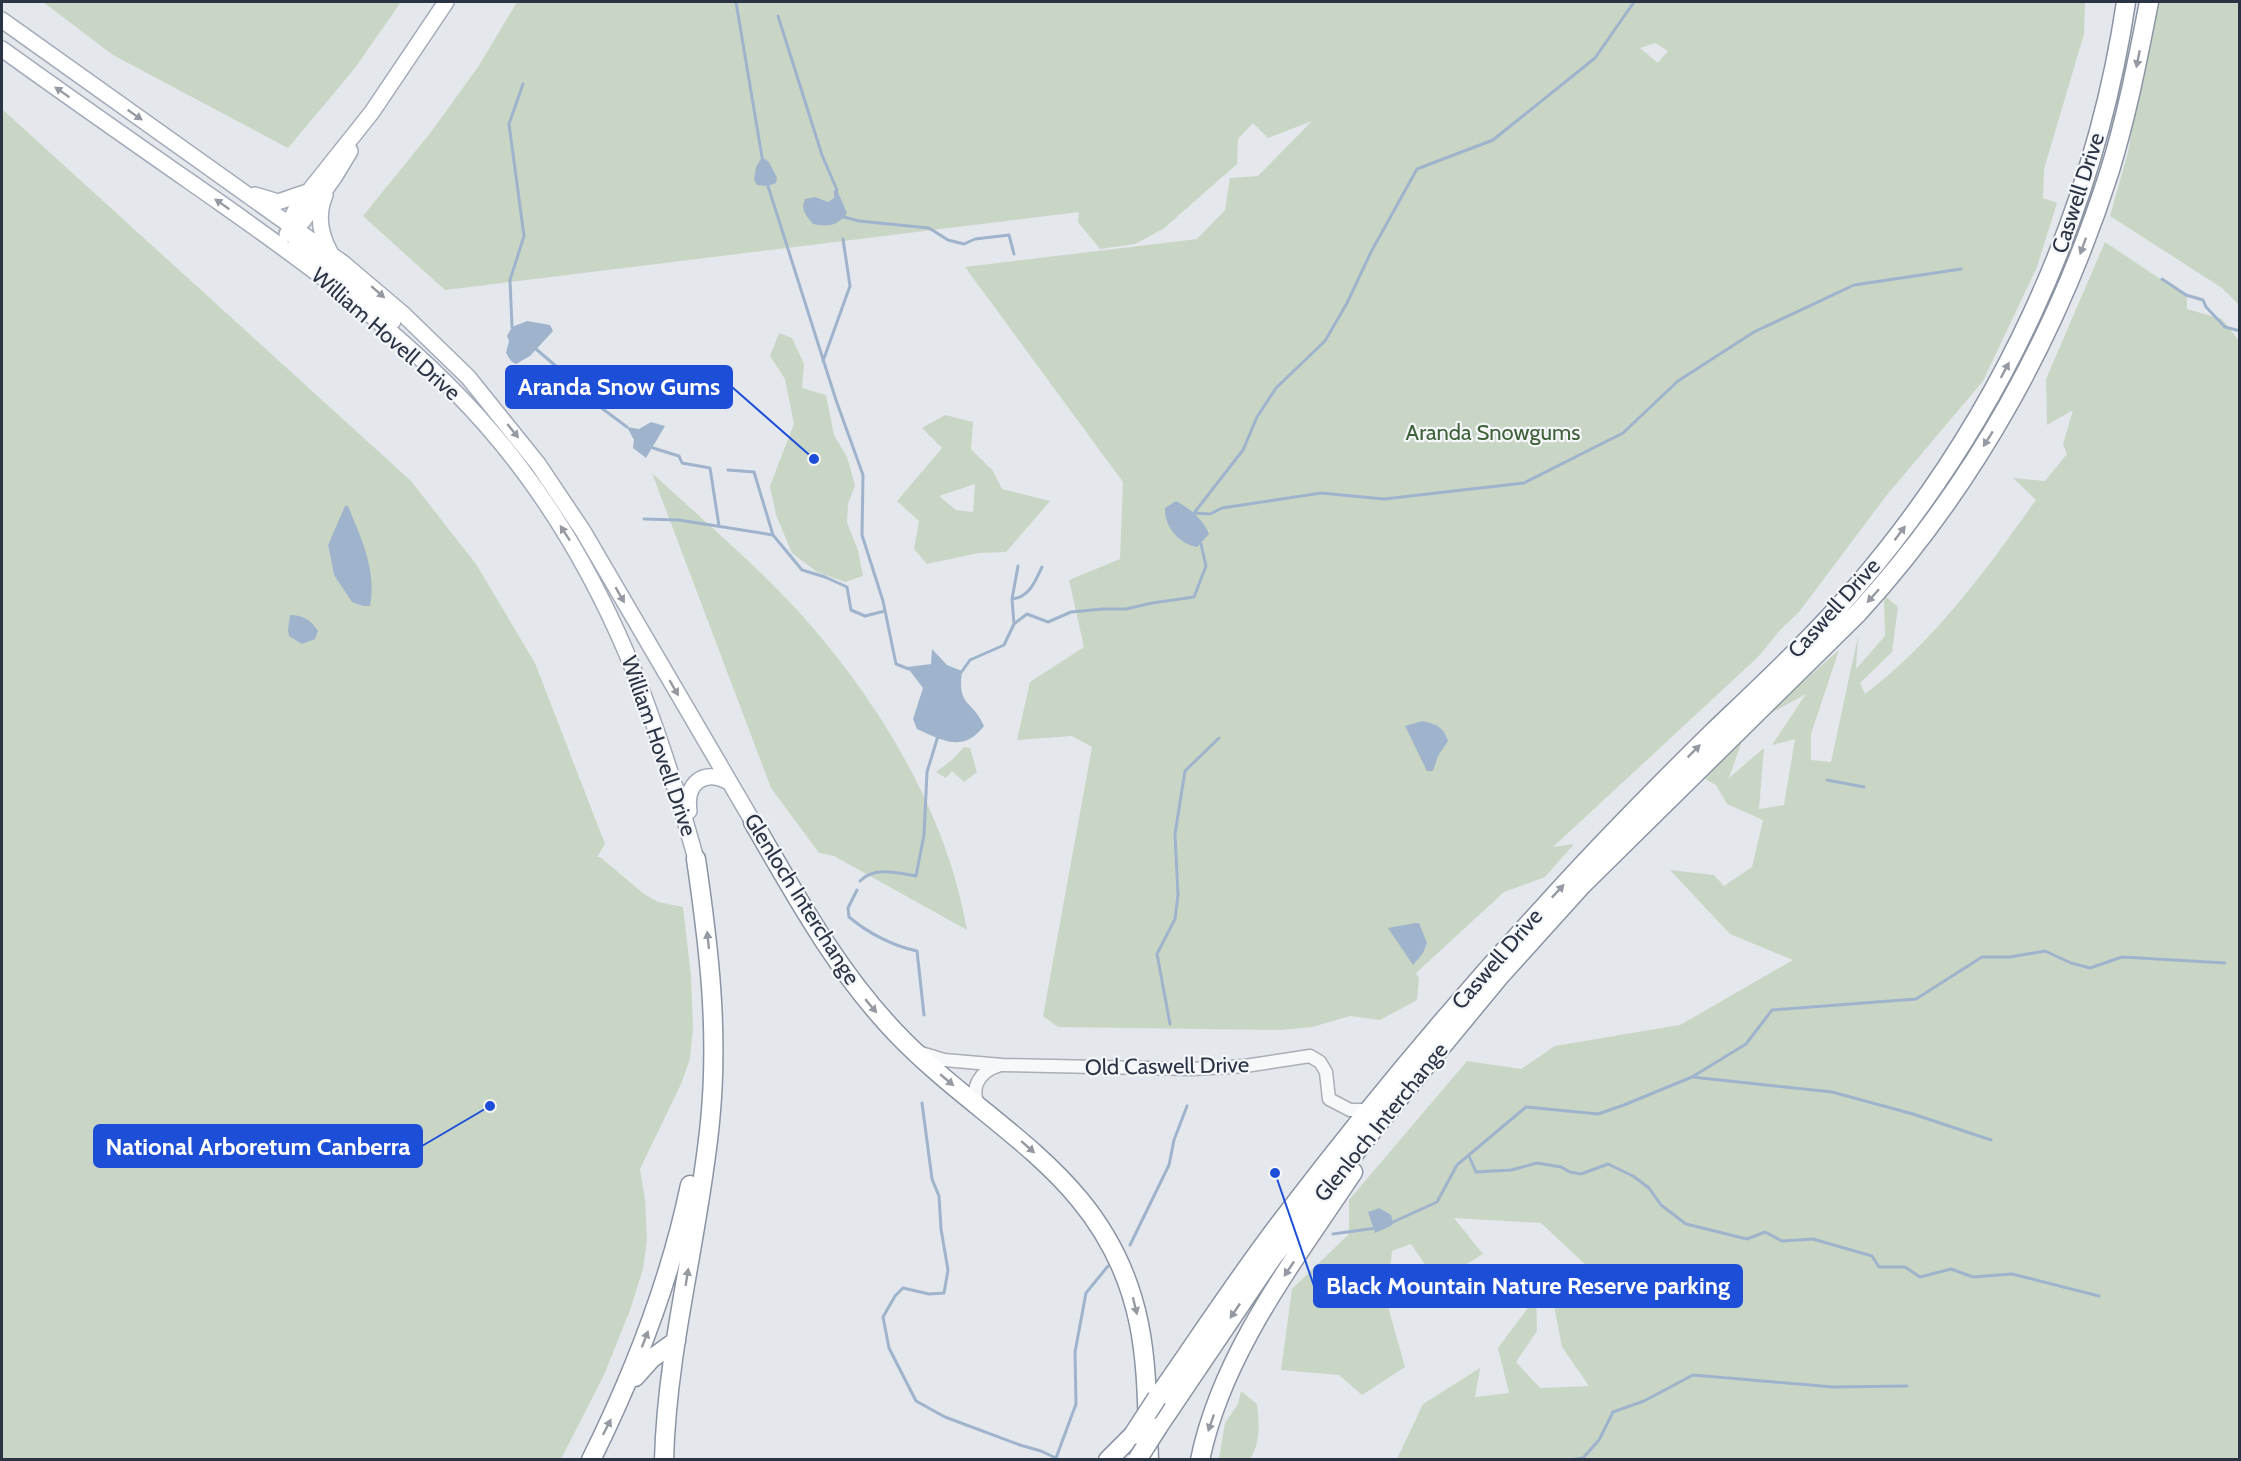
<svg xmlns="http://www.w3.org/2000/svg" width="2241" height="1461" viewBox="0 0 2241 1461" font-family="Cabin,sans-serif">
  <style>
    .green { fill: #c9d6c5; fill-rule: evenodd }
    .water { fill: #9fb4cc }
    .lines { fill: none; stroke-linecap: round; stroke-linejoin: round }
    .stream { stroke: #9fb4cc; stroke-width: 3 }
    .minor-casing { stroke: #a9aeb7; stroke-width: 15 }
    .major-casing { stroke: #a3abb8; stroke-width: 18 }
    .highway-casing { stroke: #8b94a3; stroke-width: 21 }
    .minor { stroke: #f7f8fa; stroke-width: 12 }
    .major { stroke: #fff; stroke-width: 15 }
    .highway { stroke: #fff; stroke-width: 18 }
    .highway-bridge-casing { stroke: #8b94a3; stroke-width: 21; stroke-linecap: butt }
    .highway-bridge { stroke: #fff; stroke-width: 18 }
    .oneway { fill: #959aa2 }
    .labels { text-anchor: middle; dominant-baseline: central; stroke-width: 4.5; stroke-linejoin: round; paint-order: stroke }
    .street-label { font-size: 22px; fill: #2b3445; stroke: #f4f6f9 }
    .park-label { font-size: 22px; fill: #3f6138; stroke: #f4f6f9 }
    .leader { fill: none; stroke: #1d4ed8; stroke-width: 2 }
    .callout-dot { fill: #1d4ed8; stroke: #f4f6f9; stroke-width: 2 }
    .callout { fill: #1d4ed8; stroke: #1d4ed8; stroke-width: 2 }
    .callout-label { font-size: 24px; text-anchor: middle; font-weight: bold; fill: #fff }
  </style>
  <rect width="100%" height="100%" fill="#e4e7ec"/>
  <path class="green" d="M43,2H401L355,68L288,148L113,55Z
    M517,2H2085L2084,34L2044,169L2043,198L2057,203L2037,267L1983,381L1886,496L1799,612L1781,629L1758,657L1553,847L1574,844L1545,877L1504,892L1416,973L1419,978L1417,1000L1380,1020L1350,1016L1312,1027L1281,1030L1058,1027L1043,1016L1092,747L1072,736L1017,740L1030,682L1084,647L1069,580L1120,559L1123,482L965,267L1197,239L1225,210L1230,178L1258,176L1312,121L1268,138L1253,123L1238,139L1237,164L1163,229L1135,244L1100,249L1078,222L1079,212L445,290L363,216L431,132L478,67ZM1655,43L1668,51L1658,63L1640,48Z
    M2154,2H2239V305L2222,288L2110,216L2128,152Z
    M2,109L411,481L476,564L535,663L605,844L597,857H600L644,894L658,902L683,907L691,976L693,1028L690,1059L681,1084L640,1169L645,1200L647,1240L643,1269L630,1310L604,1375L561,1459H2ZM346,506L334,575L328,545Z
    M2105,242L2187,297V309L2222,319L2240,342L2239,1459H1397L1423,1404L1480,1368L1475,1397L1509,1393L1498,1348L1536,1297L1537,1331L1516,1362L1540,1388L1589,1386L1562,1347L1554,1305L1587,1266L1541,1223L1454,1218L1483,1254L1437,1282L1411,1244L1392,1251L1387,1303L1405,1367L1362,1395L1339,1375L1281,1370L1292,1289L1349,1234V1200L1467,1061L1521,1069L1555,1046L1680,1025L1793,960L1730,934L1670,870L1714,875L1724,886L1752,867L1763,820L1727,804L1716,785L1705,779L1744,735L1729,778L1764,748L1759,809L1784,805L1795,739L1772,745L1806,694L1762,718L1839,650L1811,734V760L1831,762L1858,636L1856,669L1885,636L1884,595L1898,607L1892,652L1860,683L1865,694C1934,642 1986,570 2036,500L2013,478L2045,481L2067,454L2063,444L2073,410L2047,425L2046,379Z
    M779,333L792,338L804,364L802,388L826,395L834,435L847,457L855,485L848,504L847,523L858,550L863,576L845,582L817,572L792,553L776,515L770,486L794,424L785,379L770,356Z
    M945,415L973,422L971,449L993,471L1002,489L1050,501L1006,552L979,553L927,564L914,549L919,521L897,501L942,448L922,428ZM975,484L973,512L956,510L939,496Z
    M652,473C706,523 765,572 813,628C886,713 948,819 967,930L834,856L819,853L771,788Z
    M964,747L970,748L977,772L964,782L952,771L946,778L936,772L952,760Z
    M1241,1391L1257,1404C1259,1424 1261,1442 1250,1459H1219L1225,1423L1238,1404Z"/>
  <path class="water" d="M762,157L769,162L777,178L776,183L768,186L757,185L754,180L756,167Z
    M834,190H837L847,213C838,226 828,227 813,224C806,215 800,210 805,199L815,197L828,202L834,198Z
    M527,321L550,325L553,331L530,356L516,364L511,361L506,353L509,341L507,336L512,327Z
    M651,422L665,426L646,458L633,448L634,440L627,427L639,429Z
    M1176,501C1189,508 1203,519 1209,534L1197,547C1179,544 1164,526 1165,508Z
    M345,506H348C361,538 377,570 370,606H363L352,602L334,575L328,545Z
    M290,615C303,615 311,620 318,631L315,639L302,644L289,636L288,630Z
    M932,649L947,665L962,671C957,708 972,698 984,726C963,753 944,741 917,729L913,719L923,688L907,667L931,664Z
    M1422,721C1436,724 1444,727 1448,741L1438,756L1433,771H1427L1405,726Z
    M1415,923H1419L1427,943L1423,953L1413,965L1388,928Z
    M1379,1208L1391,1215L1393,1222L1391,1226L1375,1233L1368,1212Z"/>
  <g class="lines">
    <path class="stream" d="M736,2L762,157
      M778,16L822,155L837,190
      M768,186L836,400L863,475L862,535L883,601L896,664L909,669
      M844,217L859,221L929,228L948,240L964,244L975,239L1009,235L1014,254
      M2162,279L2186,295L2203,300L2206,307L2225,327L2240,331
      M512,327L510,280L524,236L509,124L523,84
      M536,349L557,367L576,389L627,427
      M823,361L850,286L843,239
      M653,448L679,456L682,463L710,468L719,526
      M728,470L754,472L773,535
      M1194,513L1210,514L1222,508L1321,493L1384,499L1524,483L1623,433L1678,381L1754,332L1854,285L1961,269
      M1194,513L1243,450L1257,417L1276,388L1325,341L1347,303L1371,252L1417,169L1493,140L1595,58L1634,2
      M644,519L679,520L773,535L802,570L825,577L847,587L851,610L865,616L885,611
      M1012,599C1030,597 1035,581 1042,567
      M1014,624L1012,599L1018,566
      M960,674L970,660L1004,645L1014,624L1027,614L1048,622L1071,612L1103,609H1126L1152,603L1194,597L1206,566L1201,544
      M1827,780L1864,787
      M860,881C875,866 897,873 916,876L924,835L927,772L938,736
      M857,890L848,908L849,917C868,933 893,946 917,951L924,1015
      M1170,1024L1157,954L1175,919L1178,895L1175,834L1185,771L1219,738
      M1692,1077L1832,1092L1913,1114L1991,1140
      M922,1103L932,1179L939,1196L941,1229L948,1270L944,1293L929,1294L903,1288L895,1296L883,1317L889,1348L916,1401L945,1417L1020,1445L1041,1451L1056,1458L1076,1404L1075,1352L1086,1293L1108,1266
      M1469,1156L1476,1172L1511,1170L1537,1163L1561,1167L1570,1172L1581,1174L1608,1164L1633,1176L1649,1188L1661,1205L1686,1224L1747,1239L1765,1232L1782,1241L1813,1239L1872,1256L1879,1267H1905L1920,1277L1951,1269L1973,1277L2012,1274L2099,1296
      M1391,1223L1437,1202L1457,1165L1526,1107L1598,1114L1624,1105L1692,1077L1746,1044L1772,1010L1916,999L1982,957H2010L2045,951L2071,963L2090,968L2122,957L2225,963
      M1333,1234L1376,1228
      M1130,1245L1169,1165L1174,1140L1187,1106
      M1569,1460L1583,1458L1599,1440L1613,1412L1644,1401L1693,1375L1833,1387L1907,1386"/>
    <g class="minor-casing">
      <path id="minor" d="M921,1053L944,1060L1002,1065L1192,1069L1245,1066L1310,1056L1320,1062L1326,1072L1329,1099L1350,1110H1369
        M979,1105C969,1089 980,1071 998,1066"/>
    </g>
    <g class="major-casing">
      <path id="major" d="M2,20L343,263L402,313L468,377L538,464L583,531L753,822
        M2,49C74,101 146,151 219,202C327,278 436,357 517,463C609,583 656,715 696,859
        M255,195L278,202L307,192
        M325,195C317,214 320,234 330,252
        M287,234L303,221L335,176L350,151
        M393,321L347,281L297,243L294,235L291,219L298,205L372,112L446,2
        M689,811C685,784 703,768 729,782"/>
    </g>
    <g class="highway-casing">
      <path id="highway" d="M753,822C796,896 836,970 895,1032C989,1131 1109,1175 1139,1324C1148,1368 1147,1415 1149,1460
        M635,1377L651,1359L676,1341
        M1157,1398C1200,1337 1241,1273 1287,1214C1368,1108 1453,1006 1543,908C1597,848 1654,790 1712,733C1762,685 1813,638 1858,585C1999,420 2094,217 2126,2
        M1158,1427L1272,1258L1377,1125L1499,977L1582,885L1858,613C1974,486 2058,334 2110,170C2127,115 2138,58 2149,2
        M591,1460C635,1371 670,1282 690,1185
        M664,1460C667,1346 699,1235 710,1122C719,1031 709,948 696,859
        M1108,1460L1133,1435
        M1200,1460C1222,1353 1294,1261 1353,1172"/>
    </g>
    <use href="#minor" class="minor"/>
    <use href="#major" class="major"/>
    <use href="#highway" class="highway"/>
    <g class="highway-bridge-casing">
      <path id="highway-bridge" d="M1133,1435L1157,1398
        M1137,1460L1158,1427"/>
    </g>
    <use href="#highway-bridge" class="highway-bridge"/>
  </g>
  <defs><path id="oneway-solid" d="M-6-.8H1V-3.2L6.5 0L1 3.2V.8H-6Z" transform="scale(1.5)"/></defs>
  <g class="oneway">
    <use href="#oneway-solid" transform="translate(2138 59) rotate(101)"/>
    <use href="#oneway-solid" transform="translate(62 92) rotate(-145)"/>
    <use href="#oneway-solid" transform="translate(135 115) rotate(35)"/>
    <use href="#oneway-solid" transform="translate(222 204) rotate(-145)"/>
    <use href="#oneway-solid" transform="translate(2083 246) rotate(110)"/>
    <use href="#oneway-solid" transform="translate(378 292) rotate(41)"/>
    <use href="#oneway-solid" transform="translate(2005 370) rotate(-62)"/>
    <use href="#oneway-solid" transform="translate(513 431) rotate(51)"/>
    <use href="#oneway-solid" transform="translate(1988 439) rotate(122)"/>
    <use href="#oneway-solid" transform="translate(565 533) rotate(-123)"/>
    <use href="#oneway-solid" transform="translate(1900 533) rotate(-53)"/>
    <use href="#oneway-solid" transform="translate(620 595) rotate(60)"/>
    <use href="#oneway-solid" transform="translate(1873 596) rotate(132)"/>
    <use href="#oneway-solid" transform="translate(674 688) rotate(60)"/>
    <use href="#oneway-solid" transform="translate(1694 751) rotate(-45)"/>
    <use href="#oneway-solid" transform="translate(1558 891) rotate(-47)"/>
    <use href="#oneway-solid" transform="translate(708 940) rotate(-96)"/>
    <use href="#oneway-solid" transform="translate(871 1006) rotate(50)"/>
    <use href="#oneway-solid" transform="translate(947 1080) rotate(40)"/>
    <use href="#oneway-solid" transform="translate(1028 1147) rotate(41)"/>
    <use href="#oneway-solid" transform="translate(1289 1269) rotate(124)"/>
    <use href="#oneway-solid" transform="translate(687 1277) rotate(-81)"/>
    <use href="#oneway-solid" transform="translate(1135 1306) rotate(76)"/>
    <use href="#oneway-solid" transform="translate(1235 1311) rotate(124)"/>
    <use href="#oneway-solid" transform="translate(645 1339) rotate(-69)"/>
    <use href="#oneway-solid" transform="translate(1211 1423) rotate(109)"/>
    <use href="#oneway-solid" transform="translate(607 1427) rotate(-63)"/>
  </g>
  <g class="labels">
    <g class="street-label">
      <text transform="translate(2078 193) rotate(-72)">Caswell Drive</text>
      <text transform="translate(386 334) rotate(41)">William Hovell Drive</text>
      <text transform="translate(1834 608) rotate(-48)">Caswell Drive</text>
      <text transform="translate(659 746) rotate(71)">William Hovell Drive</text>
      <text transform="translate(802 899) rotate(58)">Glenloch Interchange</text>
      <text transform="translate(1497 959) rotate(-49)">Caswell Drive</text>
      <text transform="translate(1167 1066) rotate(-1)">Old Caswell Drive</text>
      <text transform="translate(1381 1122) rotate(-51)">Glenloch Interchange</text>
    </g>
    <g class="park-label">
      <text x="1493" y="432">Aranda Snowgums</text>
    </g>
  </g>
  <path class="leader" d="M814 459L732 387M490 1106L422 1146M1275 1173L1314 1286"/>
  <g class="callout-dot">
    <circle cx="814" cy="459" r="6"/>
    <circle cx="490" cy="1106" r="6"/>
    <circle cx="1275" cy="1173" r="6"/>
  </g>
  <g class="callout">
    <rect x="506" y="366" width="226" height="42" rx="6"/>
    <rect x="94" y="1125" width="328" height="42" rx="6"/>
    <rect x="1314" y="1265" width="428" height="42" rx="6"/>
  </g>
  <g class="callout-label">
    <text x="619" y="395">Aranda Snow Gums</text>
    <text x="258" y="1155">National Arboretum Canberra</text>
    <text x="1528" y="1294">Black Mountain Nature Reserve parking</text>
  </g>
  <rect width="2241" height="1461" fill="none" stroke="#2b3445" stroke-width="6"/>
</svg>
